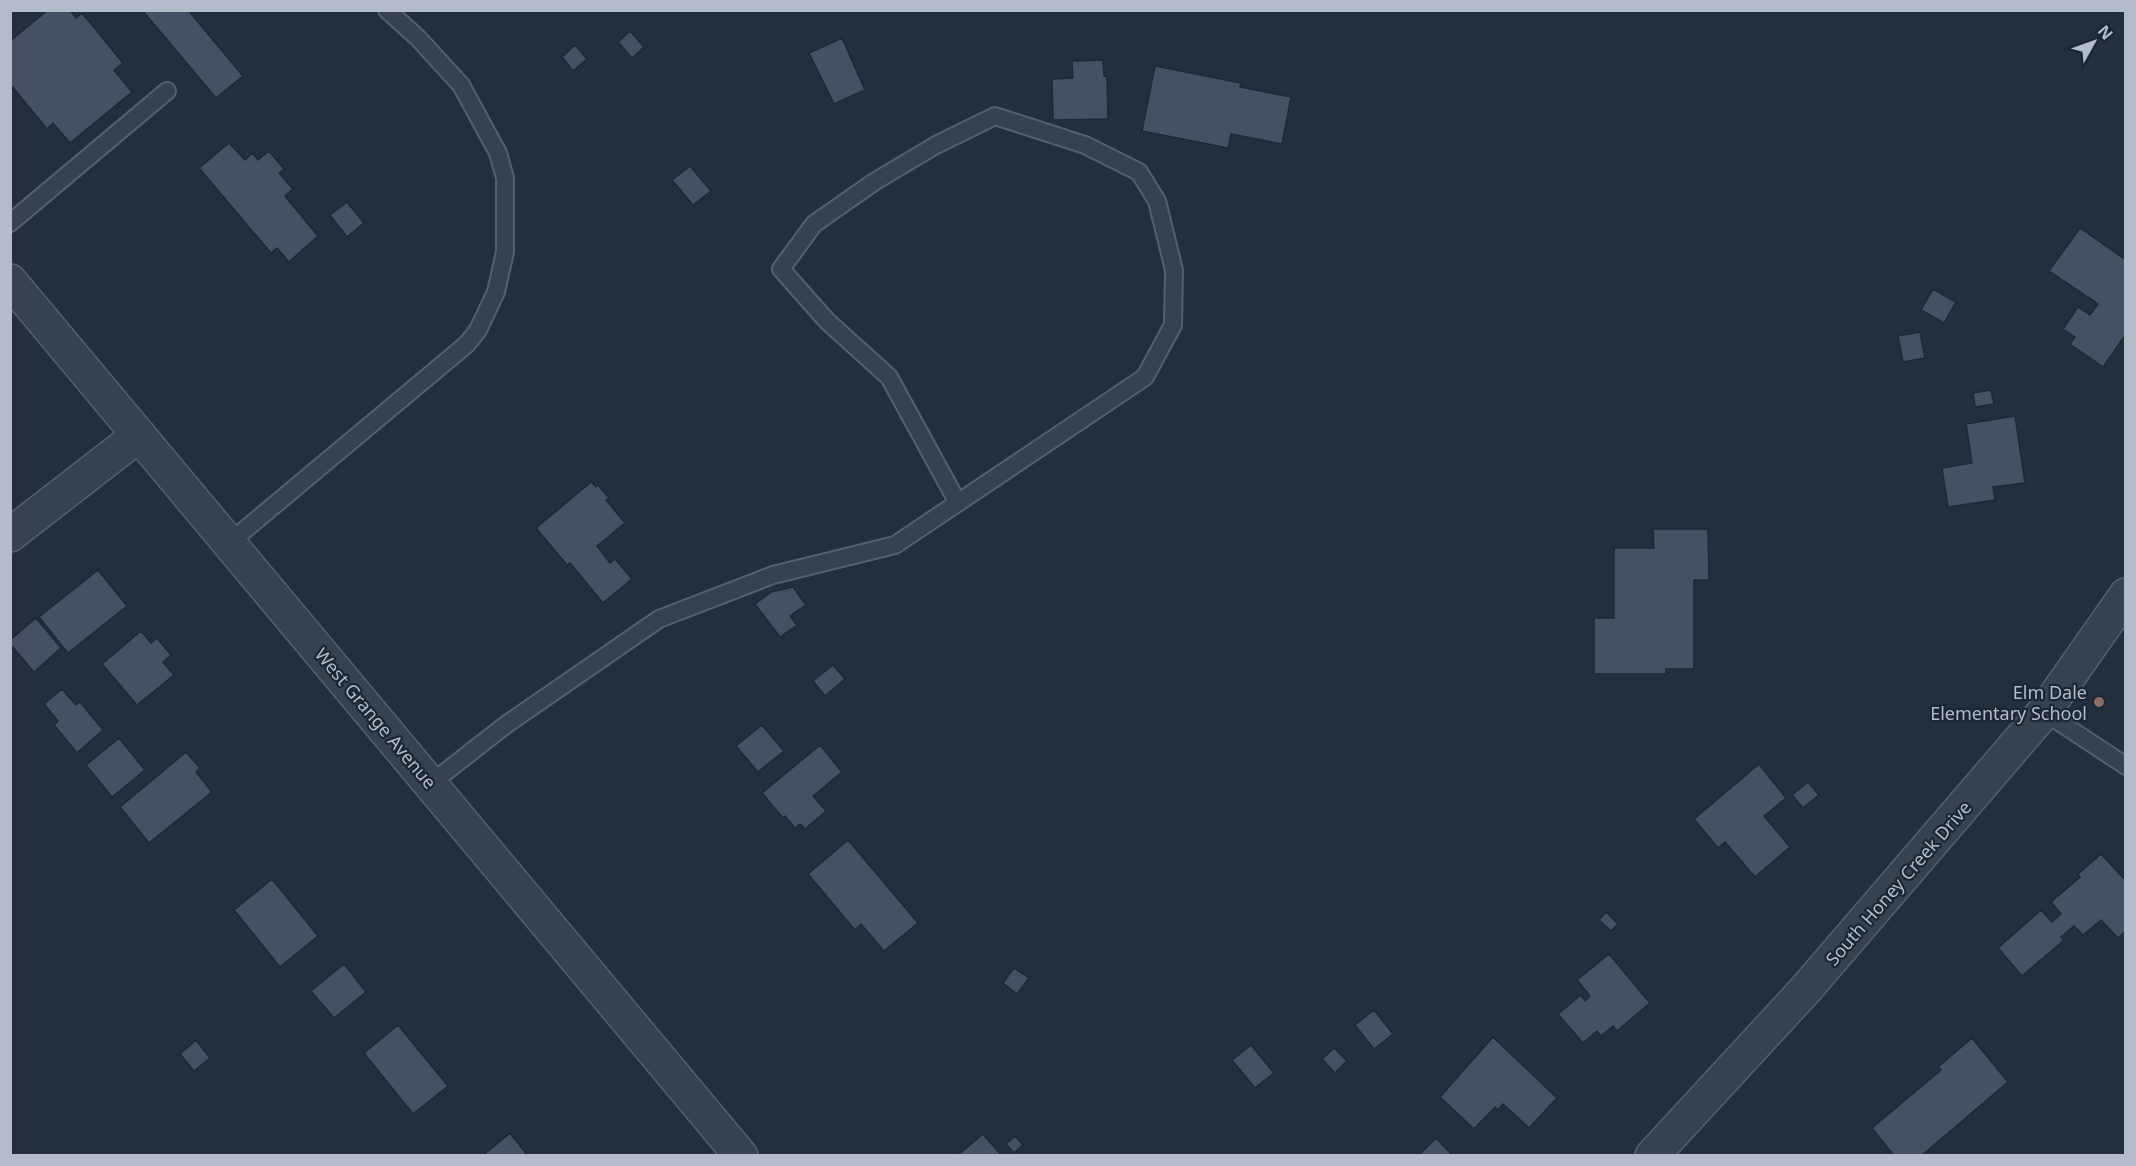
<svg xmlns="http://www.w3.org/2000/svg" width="2136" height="1166" viewBox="0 0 2136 1166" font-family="'Noto Sans',sans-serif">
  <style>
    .building { fill: #455162; stroke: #1f2835; stroke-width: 1.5 }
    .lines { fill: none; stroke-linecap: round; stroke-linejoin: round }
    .service-casing { stroke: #565f6c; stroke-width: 20 }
    .minor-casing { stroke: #565f6c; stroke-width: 36 }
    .tertiary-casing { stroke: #565f6c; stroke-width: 36 }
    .service { stroke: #38414e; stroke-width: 16 }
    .minor { stroke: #38414e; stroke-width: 33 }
    .tertiary { stroke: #38414e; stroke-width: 33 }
    .education-dot { fill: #8d6e63; stroke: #1d2633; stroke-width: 2 }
    .labels { text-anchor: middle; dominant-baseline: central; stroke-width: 4.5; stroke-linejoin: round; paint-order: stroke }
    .poi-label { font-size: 18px; fill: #b4bcc9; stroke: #1d2633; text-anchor: end }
    .street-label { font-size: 18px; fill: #b4bcc9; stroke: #1d2633 }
  </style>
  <rect width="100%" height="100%" fill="#242f3e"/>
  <path class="building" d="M48,10H70L76,18L82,13L123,63L114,70L132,92L70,143L53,123L47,129L10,84V41Z
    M142,10H188L243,76L216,98Z
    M630,31L644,47L632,58L618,42Z
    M842,38L865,90L834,104L809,53Z
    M575,45L587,59L573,71L562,57Z
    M1103,60L1104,76H1107L1108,119L1053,120L1052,79L1073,78L1072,61Z
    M1155,66L1241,83L1240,87L1291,97L1282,144L1231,134L1228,148L1142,131Z
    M229,143L245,160L252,153L258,160L269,151L284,169L279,173L293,189L285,196L318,236L289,262L277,248L271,253L199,168Z
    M690,166L711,191L693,205L672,180Z
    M347,202L364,223L347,237L330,215Z
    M2080,228L2126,260V334L2103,367L2070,344L2075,337L2063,329L2078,307L2090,315L2098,304L2049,271Z
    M1933,289L1956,302L1944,323L1921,310Z
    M1920,332L1925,358L1903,362L1898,336Z
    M1991,390L1994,404L1975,407L1973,393Z
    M2015,416L2025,483L1993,487L1995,500L1948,507L1942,468L1972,463L1966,424Z
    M591,482L596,487L598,485L609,498L606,500L625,523L597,546L610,563L615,559L632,579L603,603L570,563L567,565L536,528Z
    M1653,529H1708L1709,580H1694V669H1666V674H1594V618H1614V548H1654Z
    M98,570L127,606L68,653L39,617Z
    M793,587L806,605L790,616L797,625L780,637L755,604L771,592Z
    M36,618L61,648L34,672L10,644V640Z
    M141,631L151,643L157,638L171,655L163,662L174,675L137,705L102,664Z
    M833,665L845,679L825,696L813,681Z
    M62,689L76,705L80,702L103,730L77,753L54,725L58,721L44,704Z
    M762,725L784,751L758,772L736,746Z
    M119,738L145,770L112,797L86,765Z
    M820,745L842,772L813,796L826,811L805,829L800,824L795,828L785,816L783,818L762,793Z
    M186,752L200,768L196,772L212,792L149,843L120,807Z
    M1759,764L1786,798L1764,816L1790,847L1755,877L1725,842L1718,848L1694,819Z
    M1808,782L1819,795L1803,808L1792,795Z
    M848,840L918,923L884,951L861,924L855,930L808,874Z
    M2101,854L2126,881V931L2118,938L2101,920L2083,935L2074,926L2061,937L2064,940L2022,976L1998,948L2041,910L2052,922L2061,914L2051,902L2080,877L2078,874Z
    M272,879L318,936L280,967L234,910Z
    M1606,912L1618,924L1611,931L1599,920Z
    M1609,954L1650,1003L1617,1031L1613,1026L1601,1036L1597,1031L1583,1043L1558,1014L1581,995L1585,1001L1590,996L1577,980Z
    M344,964L366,992L334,1018L311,991Z
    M1014,968L1029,978L1017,994L1003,983Z
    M1374,1010L1393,1034L1374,1049L1355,1025Z
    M398,1025L448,1086L413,1114L364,1053Z
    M1493,1037L1557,1098L1529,1128L1503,1104L1498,1110L1495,1107L1474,1129L1440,1097Z
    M1972,1038L2008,1082L1921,1156H1894L1872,1128L1941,1070L1938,1067Z
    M196,1040L210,1058L194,1071L180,1054Z
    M1251,1045L1274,1073L1255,1088L1232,1060Z
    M1334,1048L1347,1061L1335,1073L1322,1059Z
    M510,1133L528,1156H482Z
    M983,1134L1002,1156H957Z
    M1015,1136L1023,1145L1014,1153L1006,1144Z
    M1436,1138L1453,1156H1418Z"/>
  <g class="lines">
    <g class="service-casing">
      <path id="service" d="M10,223L167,91
        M229,543L467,344L478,330L496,292L505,252V178L498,153L461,85L418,38L387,10
        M2044,712L2126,766
        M430,784L507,724L659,619L773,575L895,545L1145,377L1173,325L1174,270L1157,201L1139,172L1085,145L995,116L936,145L874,182L814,224L781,269L827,321L889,377L958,503"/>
    </g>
    <g class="minor-casing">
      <path id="minor" d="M10,535L139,435
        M1652,1156L1806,989L2044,712L2126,595"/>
    </g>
    <g class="tertiary-casing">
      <path id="tertiary" d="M10,281L741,1156"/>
    </g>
    <use href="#service" class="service"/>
    <use href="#minor" class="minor"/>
    <use href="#tertiary" class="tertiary"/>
  </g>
  <circle class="education-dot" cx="2099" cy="702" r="6"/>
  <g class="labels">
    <g class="poi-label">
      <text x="2087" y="692">Elm Dale<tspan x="2087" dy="21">Elementary School</tspan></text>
    </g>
    <g class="street-label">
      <text transform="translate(376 718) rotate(50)">West Grange Avenue</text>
      <text transform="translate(1898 883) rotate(-49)">South Honey Creek Drive</text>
    </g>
  </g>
  <rect width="2136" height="1166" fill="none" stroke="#b4bcc9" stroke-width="24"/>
  <g transform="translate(2094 42) rotate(50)" stroke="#1d2633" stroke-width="4.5" paint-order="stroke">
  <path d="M0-4.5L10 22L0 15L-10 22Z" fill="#b4bcc9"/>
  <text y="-9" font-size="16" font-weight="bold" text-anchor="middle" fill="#b4bcc9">N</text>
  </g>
</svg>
